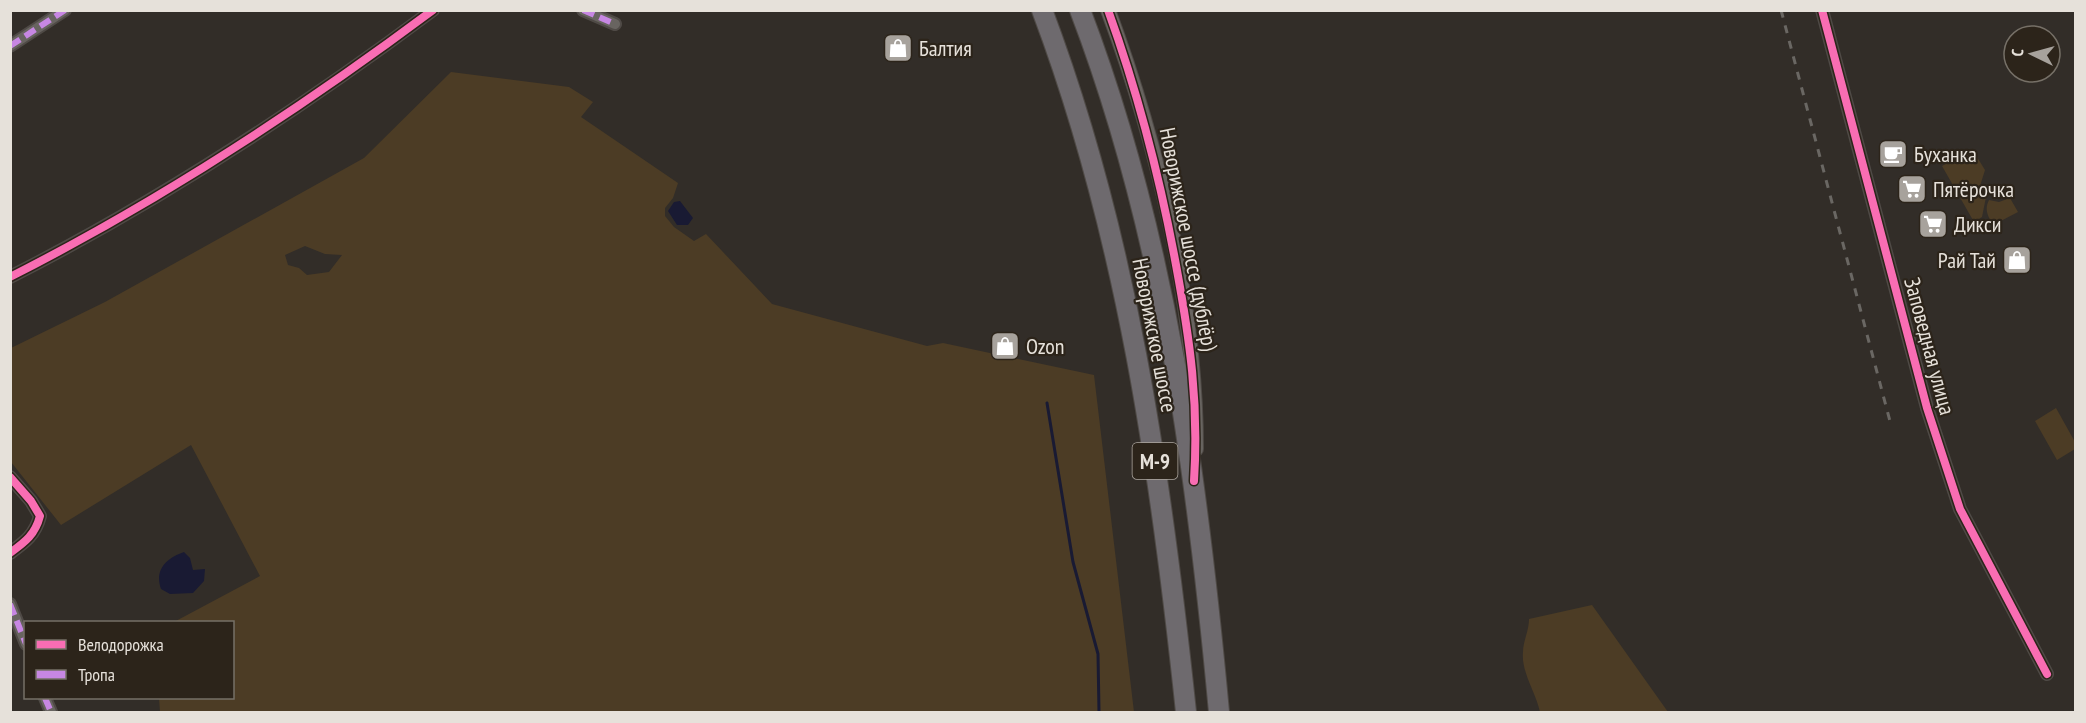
<svg xmlns="http://www.w3.org/2000/svg" width="2086" height="723" viewBox="0 0 2086 723" font-family="'PT Sans Narrow',sans-serif">
  <style>
    .green { fill: #4c3c25; fill-rule: evenodd }
    .water { fill: #191a33 }
    .lines { fill: none; stroke-linecap: round; stroke-linejoin: round }
    .stream { stroke: #191a33; stroke-width: 3 }
    .minor-casing { stroke: #4f4a46; stroke-width: 14 }
    .tertiary-casing { stroke: #4f4a46; stroke-width: 16 }
    .motorway-casing { stroke: #4f4a46; stroke-width: 22 }
    .minor { stroke: #686460; stroke-width: 10 }
    .tertiary { stroke: #686460; stroke-width: 14 }
    .motorway { stroke: #6e6a6e; stroke-width: 20 }
    .rail { stroke: #6a6763; stroke-width: 3; stroke-dasharray: 8 8; stroke-linecap: butt }
    .quiet { stroke: #c787e3; stroke-width: 6; stroke-dasharray: 12 6; stroke-linecap: butt }
    .cycleway-casing { stroke: #2c241a; stroke-width: 11 }
    .cycleway { stroke: #f96db3; stroke-width: 8 }
    .labels { text-anchor: middle; dominant-baseline: central; stroke-width: 4.5; stroke-linejoin: round; paint-order: stroke }
    .shield { fill: #2c241a; stroke: #aea8a0; stroke-width: 1.5 }
    .shield-label { font-size: 21px; font-weight: bold; fill: #e6e1da }
    .poi-label { font-size: 22px; fill: #e6e1da; stroke: #2c241a; text-anchor: start }
    .street-label { font-size: 22px; fill: #e6e1da; stroke: #2c241a }
  </style>
  <rect width="100%" height="100%" fill="#322d28"/>
  <path class="green" d="M451,72L569,87L593,102L581,117L678,183L673,198L665,208V216L674,227L694,241L706,234L772,304L927,346L943,343L1094,375L1134,712H160L159,698H232V622H174L260,576L191,445L61,525L11,462V348L105,302L364,158ZM305,246L325,254L342,255L329,272L307,275L299,268L288,265L285,255Z
    M1972,149L1985,170L1980,186L1986,197L1982,217L1974,222L1942,166Z
    M2010,198L2018,212L1993,225C1988,216 1984,210 1989,200L1999,202Z
    M2056,408L2075,442V449L2057,460L2035,421Z
    M1592,605L1668,712H1540C1536,693 1521,672 1523,652C1523,641 1529,631 1529,619Z"/>
  <path class="water" d="M680,201L693,218L688,225H677L668,211L674,202Z
    M184,552L190,558L193,570L205,569L204,581L193,593L170,594L161,589C154,569 167,558 184,552Z"/>
  <g class="lines">
    <path class="stream" d="M1047,403L1073,562L1098,654L1099,712"/>
    <g class="minor-casing">
      <path id="minor" d="M583,10L615,24
        M1822,10L1927,408L1960,509L2047,674
        M10,46L65,10
        M10,277C160,201 299,110 433,10
        M10,477L31,501L40,516C35,535 25,542 10,553
        M10,604L26,644
        M45,698L51,712"/>
    </g>
    <g class="tertiary-casing">
      <path id="tertiary" d="M1108,10C1158,144 1196,306 1196,449"/>
    </g>
    <g class="motorway-casing">
      <path id="motorway" d="M1042,10C1127,235 1161,475 1186,712
        M1080,10C1166,235 1197,475 1219,712"/>
    </g>
    <use href="#minor" class="minor"/>
    <use href="#tertiary" class="tertiary"/>
    <use href="#motorway" class="motorway"/>
    <path class="rail" d="M1781,10L1891,425"/>
    <path class="quiet" d="M583,10L615,24
      M10,46L65,10
      M10,604L26,644
      M45,698L51,712"/>
    <g class="cycleway-casing">
      <path id="cycleway" d="M1108,10C1138,93 1160,178 1176,265C1190,340 1199,403 1194,481
        M1822,10L1927,408L1960,509L2047,674
        M10,277C160,201 299,110 433,10
        M10,477L31,501L40,516C35,535 25,542 10,553"/>
    </g>
    <use href="#cycleway" class="cycleway"/>
  </g>
  <defs>
    <g id="shop-square" transform="scale(1.5)"><rect x="-9" y="-9" width="18" height="18" rx="4" fill="#a7a29c" stroke="#2c241a"/><path d="M-5-2.5h2.3a2.7 3.5 0 0 1 5.4 0H5L5.5 6h-11ZM-1.5-2.5h3a1.5 2.3 0 0 0-3 0Z" fill="#fff"/></g>
    <g id="cafe-square" transform="scale(1.5)"><rect x="-9" y="-9" width="18" height="18" rx="4" fill="#a7a29c" stroke="#2c241a"/><path d="M-5.5-4.5H6V0H3Q3 3.5 0 3.5H-2.5Q-5.5 3.5-5.5 0ZM3-3.2v2h1.7v-2ZM-6 4.5H4V6H-6Z" fill="#fff"/></g>
    <g id="supermarket-square" transform="scale(1.5)"><rect x="-9" y="-9" width="18" height="18" rx="4" fill="#a7a29c" stroke="#2c241a"/><path d="M-6-5.5h2.5l.6 2H6L4.5 2H-2.5L-4.4-4H-6ZM-1.5 3.2a1.3 1.3 0 1 0 .1 0ZM3 3.2a1.3 1.3 0 1 0 .1 0Z" fill="#fff"/></g>
  </defs>
  <g fill-rule="evenodd">
    <use href="#shop-square" x="898" y="48"/>
    <use href="#cafe-square" x="1893" y="154"/>
    <use href="#supermarket-square" x="1912" y="189"/>
    <use href="#supermarket-square" x="1933" y="224"/>
    <use href="#shop-square" x="2017" y="260"/>
    <use href="#shop-square" x="1005" y="346"/>
  </g>
  <g class="labels">
    <rect class="shield" x="1132.5" y="443" width="45" height="36" rx="4.5"/>
    <g class="shield-label">
      <text x="1155" y="461">М-9</text>
    </g>
    <g class="poi-label">
      <text x="919" y="48">Балтия</text>
      <text x="1914" y="154">Буханка</text>
      <text x="1933" y="189">Пятёрочка</text>
      <text x="1954" y="224">Дикси</text>
      <text x="1996" y="260" text-anchor="end">Рай Тай</text>
      <text x="1026" y="346">Ozon</text>
    </g>
    <g class="street-label">
      <text transform="translate(1189 239) rotate(79)">Новорижское шоссе (дублёр)</text>
      <text transform="translate(1155 335) rotate(79)">Новорижское шоссе</text>
      <text transform="translate(1930 346) rotate(75)">Заповедная улица</text>
    </g>
  </g>
  <rect width="2086" height="723" fill="none" stroke="#e6e1da" stroke-width="24"/>
  <rect x="24" y="621" width="210" height="78" fill="#2c241a" stroke="#767067" stroke-width="1.5"/>
  <rect x="36" y="640" width="30" height="9" fill="#f96db3" stroke="#767067" stroke-width="1.5"/>
  <text x="78" y="651" font-size="18" fill="#e6e1da">Велодорожка</text>
  <rect x="36" y="670" width="30" height="9" fill="#c787e3" stroke="#767067" stroke-width="1.5"/>
  <text x="78" y="681" font-size="18" fill="#e6e1da">Тропа</text>
  <g transform="translate(2032 54) rotate(275)"><circle r="28" fill="#2c241a" stroke="#767067" stroke-width="1.5"/>
  <path d="M0-4.5L10 22L0 15L-10 22Z" fill="#a7a29c"/>
  <text y="-9" font-size="16" font-weight="bold" text-anchor="middle" fill="#e6e1da">С</text>
  </g>
</svg>
